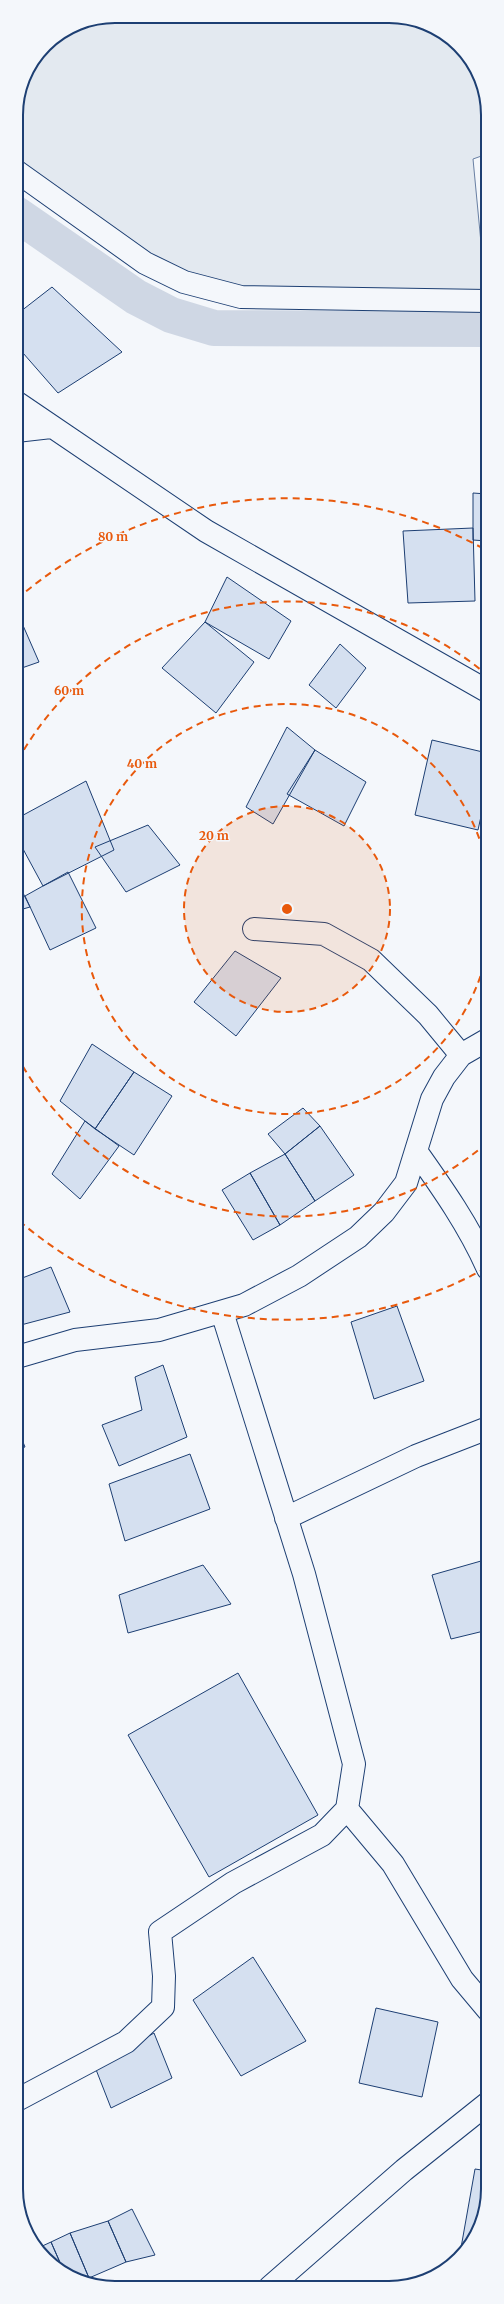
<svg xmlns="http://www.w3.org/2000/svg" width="504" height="2304" viewBox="0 0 504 2304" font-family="Merriweather,serif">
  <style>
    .green { fill: #e3e9f0; stroke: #687fa3 }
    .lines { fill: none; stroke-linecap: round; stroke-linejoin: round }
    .canal { stroke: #cfd7e4; stroke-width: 36 }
    .building { fill: #d5e0f0; stroke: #1d3f73 }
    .street-casing { stroke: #1d3f73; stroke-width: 24 }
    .street { stroke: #f4f7fb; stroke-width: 22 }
    .ring { fill: none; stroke: #e8590c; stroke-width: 2; stroke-dasharray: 7 5 }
    .rim { fill: none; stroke: #1d3f73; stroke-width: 2 }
    .centre { fill: #e8590c; stroke: #f4f7fb; stroke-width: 2 }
    .ring-label { font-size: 12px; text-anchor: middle; font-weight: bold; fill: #e8590c; stroke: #f4f7fb; stroke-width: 3; stroke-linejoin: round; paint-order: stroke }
  </style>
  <rect width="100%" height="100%" fill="#f4f7fb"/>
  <path class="green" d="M115,16L409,18L438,29L463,49L487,102V154L473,159L481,243L487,244V297L218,292L152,261L16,158V108L24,77L45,45L77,23Z"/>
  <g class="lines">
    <path class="canal" d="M16,214L136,297L171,315L214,328L487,329"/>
  </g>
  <path class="building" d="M52,287L122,352L58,393L16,345V315Z
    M473,493L487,494V541L473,540Z
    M473,528L475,601L408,603L403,531Z
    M227,577L291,621L269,659L205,622Z
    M18,614L39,662L16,670V615Z
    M205,622L254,662L216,713L162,668Z
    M340,644L366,668L336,708L309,685Z
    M287,727L315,750L273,824L246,807Z
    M432,740L487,753V789L478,830L415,815Z
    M315,750L366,782L344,826L287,794Z
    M86,781L114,850L43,886L16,836V819Z
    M148,825L180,865L126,892L95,847Z
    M68,872L96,928L50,950L25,896Z
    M16,879L30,907L16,911Z
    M235,951L281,978L236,1036L194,1002Z
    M92,1044L134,1072L95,1129L60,1101Z
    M134,1072L172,1096L134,1155L95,1129Z
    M303,1108L320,1126L285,1154L268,1134Z
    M85,1121L119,1146L80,1199L52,1174Z
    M320,1126L354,1175L315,1201L285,1154Z
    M285,1154L315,1201L280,1225L250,1173Z
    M250,1173L280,1225L253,1240L222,1190Z
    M51,1267L70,1312L17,1326V1280Z
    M397,1306L424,1381L374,1399L351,1322Z
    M163,1365L187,1437L119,1466L102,1425L142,1410L135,1377Z
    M17,1427L25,1447L17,1449Z
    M190,1454L210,1509L125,1541L109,1484Z
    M488,1559V1630L451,1639L432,1575Z
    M203,1565L231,1604L128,1633L119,1595Z
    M238,1673L318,1815L209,1877L128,1735Z
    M253,1957L306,2041L241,2076L193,2000Z
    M376,2008L438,2022L422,2097L359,2083Z
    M154,2033L172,2078L111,2108L95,2067Z
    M475,2169L488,2171V2196L480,2227L459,2259Z
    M132,2209L155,2255L126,2262L108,2221Z
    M108,2221L126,2262L89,2278L70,2233Z
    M70,2233L89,2278L82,2281L65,2274L51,2242Z
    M51,2242L65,2274L41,2255L38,2248Z"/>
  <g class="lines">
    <g class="street-casing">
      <path id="street" d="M16,171L145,263L184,282L241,297L487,301
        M16,402L206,531L487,691
        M16,431L51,427
        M254,929L324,934L371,960L428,1015L461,1055
        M416,1151C443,1189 469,1226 488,1269
        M17,1357L75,1340L159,1330L244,1305L299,1276L358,1237L384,1212L406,1183L432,1099L444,1077L461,1055L487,1040
        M286,1518L416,1456L488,1428
        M347,1809L393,1864L462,1979L488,2010
        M17,2100L126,2042L163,2007L164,1976L160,1932L233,1883L322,1835L347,1809L354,1764L304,1574L222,1312
        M270,2287L404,2170L488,2103"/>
    </g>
    <use href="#street" class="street"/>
  </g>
  <circle cx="287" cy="909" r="103" fill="#e8590c" fill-opacity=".12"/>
  <g class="ring">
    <circle cx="287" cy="909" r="103"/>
    <path d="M487 953A205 205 0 1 1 487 865"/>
    <path d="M487 1143A308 308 0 0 1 18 1058M18 760A308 308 0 0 1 487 675"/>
    <path d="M486 1268A411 411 0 0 1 17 1219M17 599A411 411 0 0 1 486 550"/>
  </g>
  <path d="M0 0H504V2304H0ZM115 23H389A92 92 0 0 1 481 115V2189A92 92 0 0 1 389 2281H115A92 92 0 0 1 23 2189V115A92 92 0 0 1 115 23Z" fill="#f4f7fb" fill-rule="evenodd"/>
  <path class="rim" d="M115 23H389A92 92 0 0 1 481 115V2189A92 92 0 0 1 389 2281H115A92 92 0 0 1 23 2189V115A92 92 0 0 1 115 23Z"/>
  <circle cx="287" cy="909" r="6" class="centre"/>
  <g class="ring-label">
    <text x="113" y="541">80 m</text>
    <text x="69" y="695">60 m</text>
    <text x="142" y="768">40 m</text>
    <text x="214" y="840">20 m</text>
  </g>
</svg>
